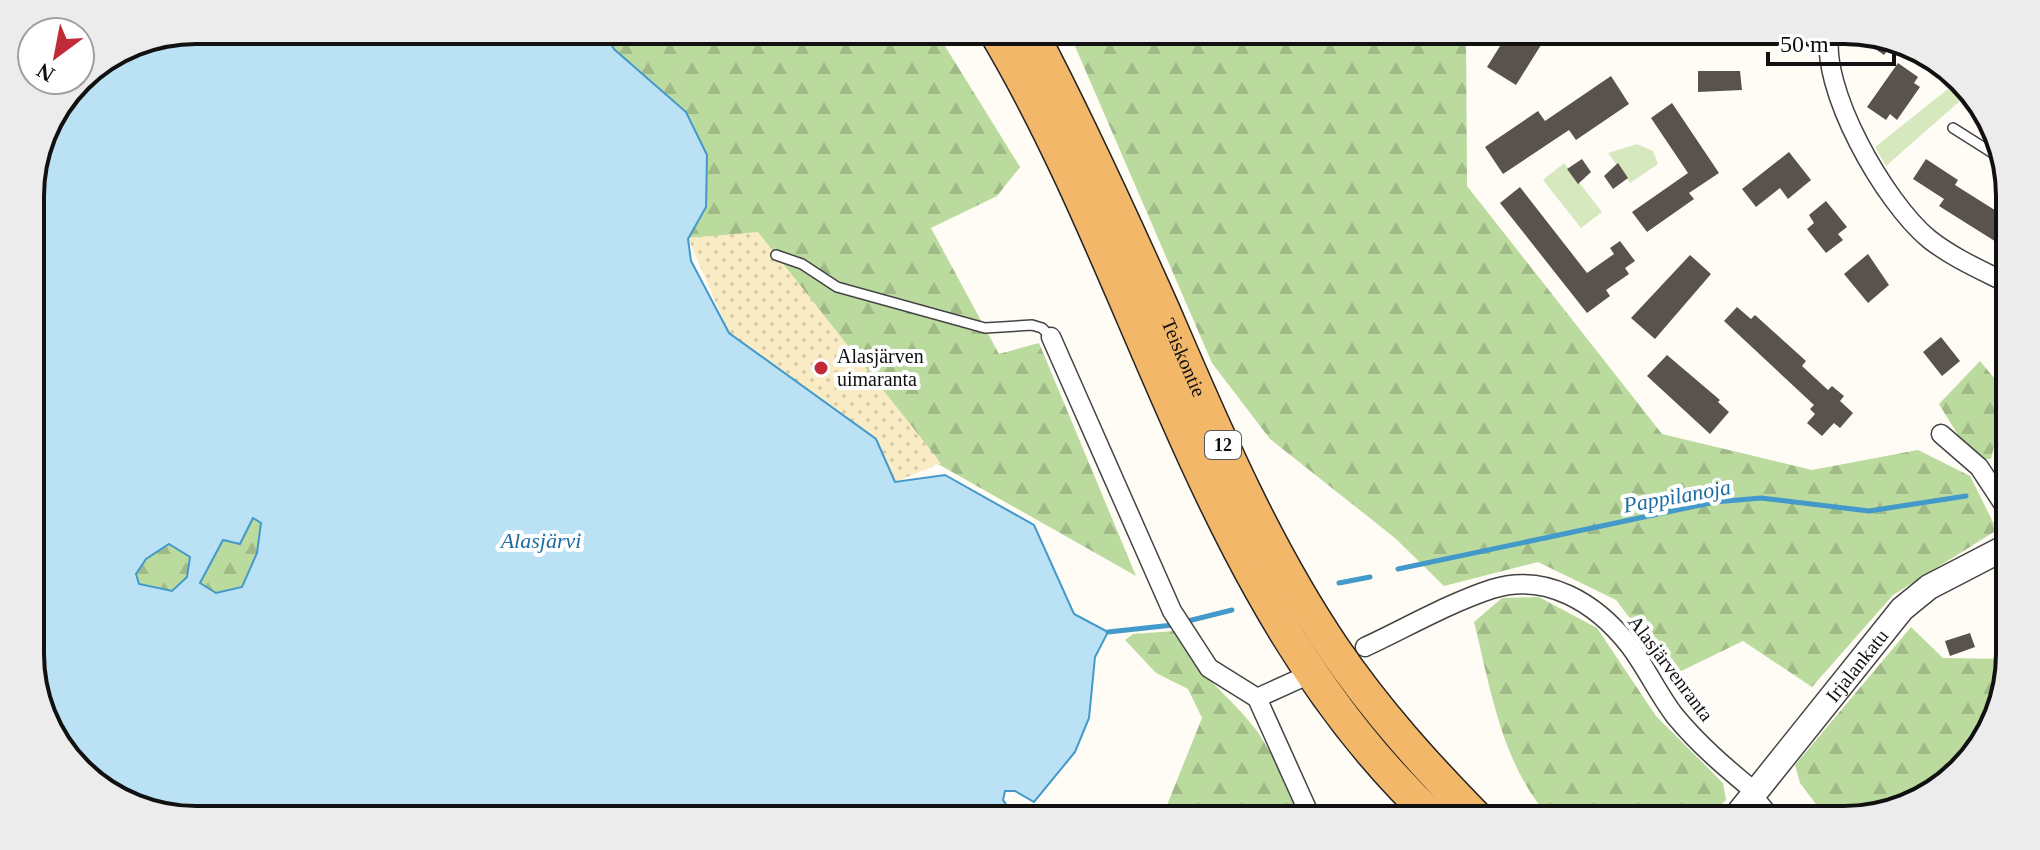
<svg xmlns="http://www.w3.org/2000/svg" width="2040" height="850" viewBox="0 0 2040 850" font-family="Georgia,serif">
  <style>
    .forest { fill: url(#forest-firs) }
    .sand { fill: url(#sand-dots) }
    .park { fill: #d6e9be }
    .water { fill: #bbe1f5; stroke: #4399ca; stroke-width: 2; fill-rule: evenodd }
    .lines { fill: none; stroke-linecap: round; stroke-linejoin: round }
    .stream { stroke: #4399ca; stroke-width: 5 }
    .building { fill: #59524d }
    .service-casing { stroke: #444; stroke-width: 12 }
    .minor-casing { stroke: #444; stroke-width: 21 }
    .tertiary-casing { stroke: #444; stroke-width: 27 }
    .trunk-casing { stroke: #222; stroke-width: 35 }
    .service { stroke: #fff; stroke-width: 9 }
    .minor { stroke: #fff; stroke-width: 18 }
    .tertiary { stroke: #fff; stroke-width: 24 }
    .trunk { stroke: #f2b768; stroke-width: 32 }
    .poi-dot { fill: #bf2b37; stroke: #fff; stroke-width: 3 }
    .labels { text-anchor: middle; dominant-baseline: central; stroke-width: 8; stroke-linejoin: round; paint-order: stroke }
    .shield { fill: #fff; stroke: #585858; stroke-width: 2 }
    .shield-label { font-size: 18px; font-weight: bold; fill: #111 }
    .poi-label { font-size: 20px; fill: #111; stroke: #fff; text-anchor: start }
    .street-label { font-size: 20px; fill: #111; stroke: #fff }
    .water-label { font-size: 22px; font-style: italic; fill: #1c6ba1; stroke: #fff }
    .rim { fill: none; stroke: #111; stroke-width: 4 }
  </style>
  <defs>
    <pattern id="forest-firs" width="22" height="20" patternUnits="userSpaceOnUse" patternTransform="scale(2)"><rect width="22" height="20" fill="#bbda9e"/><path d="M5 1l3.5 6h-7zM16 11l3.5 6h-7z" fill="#a0ba87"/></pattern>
    <pattern id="sand-dots" width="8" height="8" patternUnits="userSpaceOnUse" patternTransform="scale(2)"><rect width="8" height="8" fill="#f9ebc3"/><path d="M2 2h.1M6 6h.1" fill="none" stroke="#d4c8a6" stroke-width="1.8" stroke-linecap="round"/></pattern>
  </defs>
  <rect width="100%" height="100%" fill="#fffcf5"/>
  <path class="forest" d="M600,30H935L1020,167L997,196L931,228L999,354L1039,343L1136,576L938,464L758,233L688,238L706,206Z
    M1068,30H1466L1467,186L1662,434L1812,470L1918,450L1970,476L1997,530L1893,595L1812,687L1743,641L1673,675L1616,600L1538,562L1444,586L1395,538L1270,439L1212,363Z
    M1980,361L2000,385L1999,426L1991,459H1985L1961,440L1939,404Z
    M253,518L261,522L257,553L242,587L216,593L200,583L223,539Z
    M169,543L190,557L187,577L172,591L139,585L136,575L146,559Z
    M1539,597L1597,628L1656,716L1723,783L1726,800L1705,820H1552C1502,767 1491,690 1474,622L1502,598Z
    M1911,627L1943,658L2009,659L1998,717L1936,792L1854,820H1828L1800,783L1795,765Z
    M1174,631C1196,674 1230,695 1257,731C1276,759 1289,789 1301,820H1292L1281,812L1275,820H1161L1202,718L1188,689L1156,673L1125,640L1133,634Z"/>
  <path class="sand" d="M758,232L941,463L895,482L876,439L729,333L688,238Z"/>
  <path class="park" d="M1958,81L1975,95L1999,150L1969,93L1886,166L1875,147Z
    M1637,144L1653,151L1658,164L1630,183L1608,153Z
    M1564,163L1602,212L1581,228L1543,180Z"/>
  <path class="water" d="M196,30H600L615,50L686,112L707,155L706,207L688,239L691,261L729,333L876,439L895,482L945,475L1034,525L1074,614L1108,632L1095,657L1089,718L1075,752L1034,802L1015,791H1005L1003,800C1011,813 1019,814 1032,813L1031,820H196L133,808L65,755L31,676L30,185L47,122L86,72L133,42ZM253,518L261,523L257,553L242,587L216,593L200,583L223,540L240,544ZM169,544L190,557L187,577L172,591L139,584L136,574L146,559Z"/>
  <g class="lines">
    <path class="stream" d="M1398,569L1715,502L1761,498L1869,511L1966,496
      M1339,583L1370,577
      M1188,621L1232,610
      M1108,632L1173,625"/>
  </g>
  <path class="building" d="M1510,30H1538L1532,39L1541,45L1516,85L1487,67Z
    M1851,32L1875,36L1895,40L1884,55Z
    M1898,63L1918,77L1914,83L1920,87L1897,120L1890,114L1886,120L1867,107Z
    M1698,71H1740L1742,90L1698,92Z
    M1611,76L1629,104L1576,140L1569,130L1503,174L1485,147L1538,111L1545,121Z
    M1672,103L1719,173L1689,193L1694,199L1647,232L1632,212L1688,173L1651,118Z
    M1789,152L1811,180L1788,199L1780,188L1756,207L1742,189Z
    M1582,159L1591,172L1578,184L1567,169Z
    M1926,159L1958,180L1955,185L2009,219V250L1939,206L1944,199L1913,179Z
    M1618,163L1628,178L1613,189L1604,176Z
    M1520,187L1587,273L1614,254L1610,248L1620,241L1635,261L1625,268L1629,274L1606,290L1610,296L1587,313L1500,203Z
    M1826,201L1847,227L1838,234L1843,240L1826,253L1807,229L1814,223L1809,215Z
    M1868,254L1889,285L1868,303L1844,274Z
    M1690,255L1711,274L1655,339L1631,318Z
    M1737,307L1751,319L1755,315L1806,361L1802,366L1828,390L1832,386L1844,396L1840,401L1853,413L1840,428L1834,423L1822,436L1807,423L1815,414L1810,409L1814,405L1724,321Z
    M1941,337L1960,361L1942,376L1923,352Z
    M1667,355L1720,400L1718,402L1729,412L1710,434L1647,376Z
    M1970,633L1975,647L1950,656L1945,641Z"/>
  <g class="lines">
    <g class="service-casing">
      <path id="service" d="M1953,128L2002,159
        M776,255L802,264L837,287L985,328L1032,325L1042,328L1051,337
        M1757,794L1779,820"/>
    </g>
    <g class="minor-casing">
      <path id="minor" d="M1798,30L1827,45
        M1830,30C1818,87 1885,203 1929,239C1953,258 1981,270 2009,284
        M1051,337L1172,611L1209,668L1257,698L1299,679
        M1941,434L1979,467L2010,514
        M1365,647C1406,628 1449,603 1492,589C1546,572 1596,603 1629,645C1646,667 1658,694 1675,716C1699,745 1726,768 1754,791
        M1257,698L1312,820"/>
    </g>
    <g class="tertiary-casing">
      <g id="tertiary">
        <path id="s1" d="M1733,820L1902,609L1929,587L2010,545"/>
      </g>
    </g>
    <g class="trunk-casing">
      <g id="trunk">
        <path d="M994,30C1148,288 1209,610 1436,820"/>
        <path id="s2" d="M1030,30C1078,121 1121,215 1163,309C1213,425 1263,544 1334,649C1377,712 1426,766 1479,820"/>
      </g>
    </g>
    <use href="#service" class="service"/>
    <use href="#minor" class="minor"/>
    <use href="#tertiary" class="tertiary"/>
    <use href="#trunk" class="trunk"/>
  </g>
  <circle class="poi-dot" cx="821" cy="368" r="8"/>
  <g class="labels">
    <rect class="shield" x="1205" y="431" width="36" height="28" rx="6"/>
    <g class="shield-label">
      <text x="1223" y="445">12</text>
    </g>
    <g class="poi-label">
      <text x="837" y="356">Alasjärven<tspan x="837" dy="23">uimaranta</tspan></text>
    </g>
    <g class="street-label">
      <text stroke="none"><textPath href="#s2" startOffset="362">Teiskontie</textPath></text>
      <text stroke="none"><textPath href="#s1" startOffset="198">Irjalankatu</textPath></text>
      <text transform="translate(1671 668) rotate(53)">Alasjärvenranta</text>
    </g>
    <g class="water-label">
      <text transform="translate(1677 496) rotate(-10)">Pappilanoja</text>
      <text x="541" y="540">Alasjärvi</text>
    </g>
  </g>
  <path d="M0 0H2040V850H0ZM196 44H1844A152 152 0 0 1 1996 196V654A152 152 0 0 1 1844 806H196A152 152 0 0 1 44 654V196A152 152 0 0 1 196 44Z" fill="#ececec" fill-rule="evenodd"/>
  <path class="rim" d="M196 44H1844A152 152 0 0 1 1996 196V654A152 152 0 0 1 1844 806H196A152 152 0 0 1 44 654V196A152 152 0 0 1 196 44Z"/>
  <g transform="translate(56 56) rotate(212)"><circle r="38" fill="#ffffff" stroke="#a0a0a0" stroke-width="2"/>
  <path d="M0-6L14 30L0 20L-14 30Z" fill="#bf2b37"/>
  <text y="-12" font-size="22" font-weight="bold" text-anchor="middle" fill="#111111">N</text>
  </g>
  <path d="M1768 52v12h126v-12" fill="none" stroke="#111111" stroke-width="4"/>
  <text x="1780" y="52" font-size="24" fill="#111111" stroke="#ffffff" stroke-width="6" paint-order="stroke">50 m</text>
</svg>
